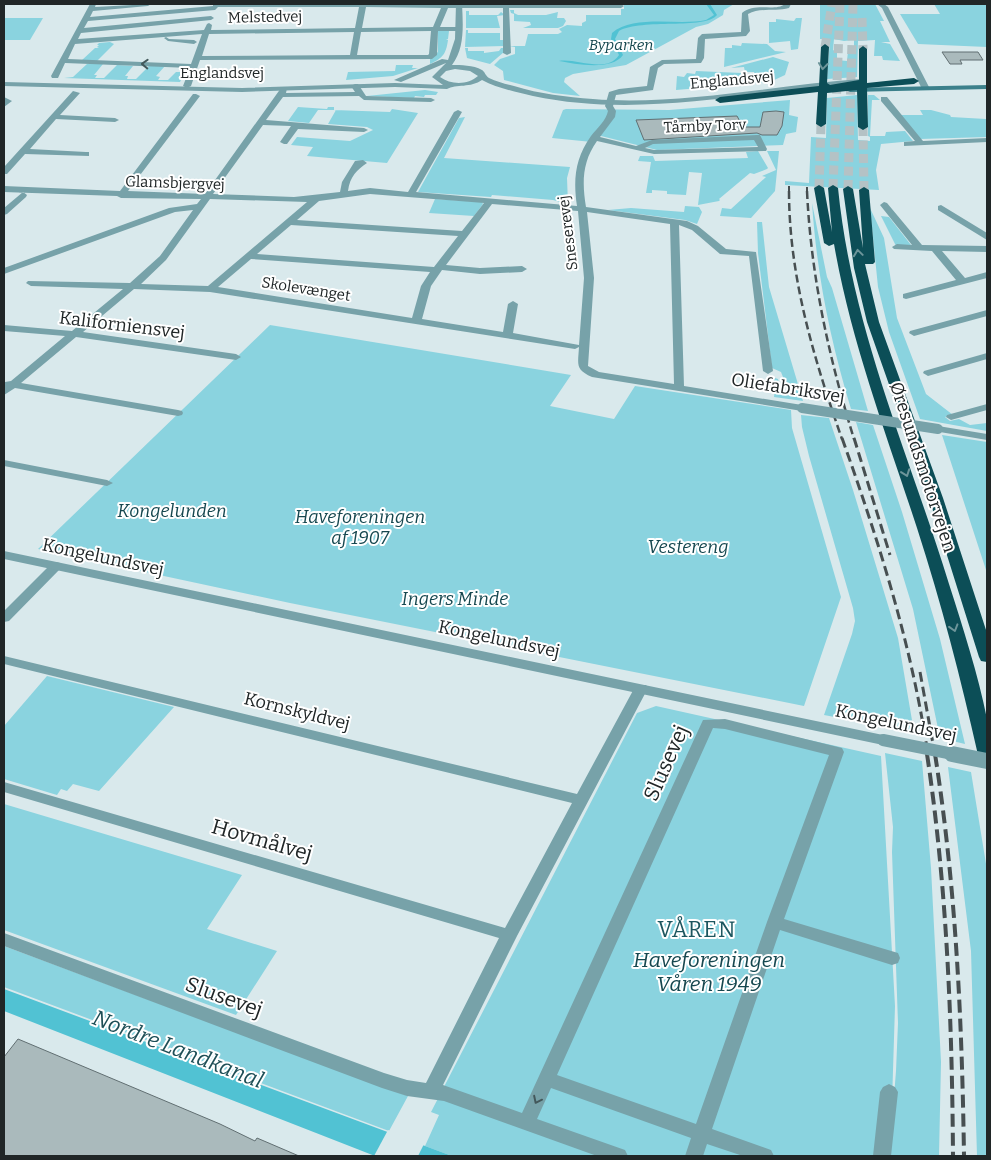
<svg xmlns="http://www.w3.org/2000/svg" width="991" height="1160" viewBox="0 0 991 1160" font-family="Bitter,serif">
  <style>
    .green { fill: #8ad3df; fill-rule: evenodd }
    .water { fill: #51c2d3 }
    .pier { fill: #d9e9ec }
    .building { fill: #aababc; stroke: #616f72 }
    .lines { fill: none; stroke-linecap: round; stroke-linejoin: round }
    .motorway-tunnel { stroke: #b4c2c5; stroke-width: 9; stroke-dasharray: 9 4.5; stroke-linecap: butt }
    .pedestrian { fill: #77a2a9; fill-rule: evenodd }
    .minor { fill: #77a2a9; fill-rule: evenodd }
    .tertiary { fill: #77a2a9; fill-rule: evenodd }
    .secondary { fill: #3b808b; fill-rule: evenodd }
    .motorway { fill: #0c4e57; fill-rule: evenodd }
    .rail-far3 { stroke: #474f51; stroke-width: 2; stroke-dasharray: 6 3; stroke-linecap: butt }
    .rail-far2 { stroke: #474f51; stroke-width: 2.5; stroke-dasharray: 8 4; stroke-linecap: butt }
    .rail-far1 { stroke: #474f51; stroke-width: 3; stroke-dasharray: 10 5; stroke-linecap: butt }
    .rail { stroke: #474f51; stroke-width: 4; stroke-dasharray: 13 6; stroke-linecap: butt }
    .minor-bridge { stroke: #77a2a9; stroke-width: 10 }
    .tertiary-bridge-far1 { stroke: #77a2a9; stroke-width: 12 }
    .tertiary-bridge { stroke: #77a2a9; stroke-width: 16 }
    .oneway { stroke: #43585b }
    .oneway2 { stroke: #6d959a }
    .labels { text-anchor: middle; dominant-baseline: central; stroke-width: 4; stroke-linejoin: round; paint-order: stroke }
    .far-street-label { font-size: 15px; fill: #202627; stroke: #fff }
    .far-park-label { font-size: 15px; font-style: italic; fill: #15474f; stroke: #fff }
    .street-label { font-size: 18px; fill: #202627; stroke: #fff }
    .park-label { font-size: 18px; font-style: italic; fill: #15474f; stroke: #fff }
    .near-street-label { font-size: 21px; fill: #202627; stroke: #fff }
    .near-park-label { font-size: 21px; font-style: italic; fill: #15474f; stroke: #fff }
    .near-neighbourhood-label { font-size: 22px; letter-spacing: 1px; fill: #1c565f; stroke: #fff }
    .near-water-label { font-size: 22px; font-style: italic; fill: #1e4f57; stroke: #fff }
  </style>
  <rect width="100%" height="100%" fill="#d9e9ec"/>
  <path class="green" d="M661,4H734L724,10L723,15L708,24L696,27L626,65L573,74L565,78L564,82L580,96L553,93L504,80L503,71L494,65L500,59L515,54V47L509,46H525L528,34H558L562,32L559,29L567,25L582,26V23L586,21V15H621V9H624V5Z
    M820,4H875L884,21H880L890,42H881L890,44L900,61L883,60L882,56H874L875,40L858,41L857,77L827,79L830,39H820ZM834,39L844,41L854,40V50L848,51L847,61L837,60V52L833,50Z
    M934,4H987V47L918,44L900,14H940Z
    M510,10H514V13L518,15H546L558,12L557,18H564L566,21L563,26L558,28H523L531,25L530,22L514,21V14L511,13Z
    M466,11H469V15H498L501,12L505,15L497,16L500,28H466Z
    M4,18H43L30,40H4Z
    M796,18H802L798,49L791,50L790,41L769,43V22H776V19L794,21Z
    M466,30H468V33H500V40H504V46L465,47Z
    M438,31H449L448,39H446L448,40C446,54 443,58 430,64V58L438,52Z
    M110,42L114,44L97,61H81L95,48H99L97,47L99,45H97L99,43Z
    M742,43L767,44L775,51L786,52L724,67L725,48H732V45L741,46Z
    M465,48H468V51H484V53L499,51L501,48H504V52L490,64L467,58Z
    M773,57L789,62L785,75L770,82L676,90L677,76L684,77L687,73L695,74L696,71L742,73L744,76H756L754,72H745L744,67L731,68Z
    M87,64H103L94,75H97L95,78H104L117,65L133,66L125,76H128L127,79H136L149,66H165L156,76L160,77L158,80H168L176,72H182L183,66L187,67L180,82L64,78L73,77Z
    M396,65H413L412,68H418L393,76L346,80L348,72L395,71Z
    M425,90L438,92L436,95H425L424,97L415,96L414,98L367,96Z
    M987,92V137L920,139L900,115H923L920,110H931L950,115L951,117L986,119Z
    M857,95L858,140L870,141V137L868,136V95H874L880,100H872L870,136H885L886,132L905,131L913,141L881,144L876,170L879,190L785,185V181L809,183L811,137L826,138L827,98Z
    M790,100L789,115L798,117L796,132L786,134L783,145L657,150L601,136H596L592,142L552,138L563,110L566,109L669,110Z
    M298,107L327,109L328,107H334V110L390,112L392,109L418,113L387,163L307,156L313,147L291,145L297,137L350,141L373,130L367,127L328,124L336,110H318L309,123L288,121Z
    M465,117L444,158L570,167L567,178L568,204L553,200L492,195L491,197L418,192L459,118Z
    M758,151L768,168L767,169L754,174L750,173L719,199L720,200L719,201L698,205L702,173L689,172L686,195L667,194V191L652,190V193H646L651,162L638,161L640,156H653L655,161L748,158L746,152Z
    M767,151H779L775,191L751,218L720,216L722,208L731,209L766,177L762,176L776,170Z
    M435,199L482,202L483,204L474,216L429,213Z
    M812,203L827,277L832,288L868,411L851,409C830,339 817,276 812,203Z
    M685,206L699,207L702,212L697,224L685,220L608,210L631,208L684,212Z
    M870,208L884,238L897,318L926,394L953,415L945,417L950,421L959,419L970,425L987,423V431L920,419L889,332L878,287Z
    M881,216L889,217L911,245L896,246Z
    M757,222H762L769,287L803,401L774,397L775,389L772,377L778,379L782,394L790,395L781,372L772,368L758,253Z
    M270,325L571,375L550,406L614,419L635,386L791,410L792,428L841,597L804,706L290,603L38,549Z
    M801,415L829,418L853,490L898,638L914,732L824,715L852,634L855,621L853,608L809,456L802,427Z
    M856,422L873,425L902,512L940,639L965,744L940,738L913,609Z
    M942,435L987,442V573Z
    M47,676L174,707L99,791L73,784L67,791L61,789L57,795L4,779V726Z
    M656,706L881,756L895,1006L891,1135L896,1071L898,1023L892,852L893,827L885,753L922,761L931,868L941,1062L939,1156H452L425,1146L439,1115L431,1112L637,713Z
    M948,767L971,772L987,870V1156H977L971,951Z
    M4,804L242,875L207,929L277,951L236,1015L4,930Z
    M4,946L408,1096L389,1131L4,987Z"/>
  <path class="water" d="M706,4H710L717,15C705,30 642,18 619,31L615,39L623,55C612,71 575,64 559,61C576,58 607,74 619,55L611,39L612,33C634,14 679,26 706,20L714,15Z
    M4,989L452,1156H375L4,1011Z"/>
  <path class="pier" d="M388,1130L424,1144L418,1156H374Z"/>
  <path class="building" d="M942,52H978L983,60H960L962,64H950Z
    M776,111L784,112L782,126L777,135H762L757,133L644,140L636,120L737,116L743,127H760L763,112Z
    M18,1039L220,1124L255,1141L257,1138L299,1156H4V1057Z"/>
  <g class="lines">
    <path class="motorway-tunnel" d="M862,18L863,49
      M825,47L832,4
      M863,127L864,190
      M819,188L821,124
      M833,188L840,4
      M848,189L853,4"/>
    <path class="pedestrian" d="M166,37L169,39L194,40L197,42L194,44L168,41L164,38Z"/>
    <path class="minor" d="M90,4H96L95,7L151,4L148,6L93,11L90,17L213,6V4H621L624,6L621,8H509L511,53L507,55L503,53V8H448L440,27H458L462,29L458,31H438L437,55L432,59L200,60L191,86L187,88L183,86L190,68L65,63L58,78H52L51,76ZM218,7H359L355,28L211,30L212,25L209,23L207,24L204,30L78,39L81,33L211,20L214,18L211,16L84,28L88,21L215,10ZM366,7L441,8L433,27L362,28ZM431,31L429,54L428,55H357L361,32ZM354,32L350,55L202,56L209,34ZM202,34L191,64L68,59L75,44Z
      M785,4H791L789,8C776,12 760,7 748,14L750,31L746,36L705,39L704,58L701,63L664,64L658,68L653,90L616,95L613,106L616,111L615,117L600,137L636,146L652,140L757,135H760L767,149L766,151L654,154L597,141C582,162 582,183 586,207L687,221L698,226L726,249L756,252L773,371L768,374L763,371L749,256L720,254L692,230L679,225L684,386L802,405L807,408L806,410L802,411L592,377C575,369 578,365 579,347L575,349L210,292L134,289L83,332L236,354L241,357L236,360L76,337L21,383L178,410L182,411L183,413L182,415L178,416L15,388L4,395L5,382L11,381L65,336L4,331V325L72,331L123,289L31,286L26,283L28,281L130,283L160,256L193,210L175,212L4,274V268L169,208L197,204L201,199L121,198L117,196L4,192V186L120,191L193,94H196L200,96L128,191L205,194L281,88H287L286,93L355,92L351,86L355,84H358L366,96L431,98L435,100L431,102L364,100L359,96L283,97L266,120L364,128L368,130L364,132L298,129L287,144H284L280,142L291,126L263,125L213,194L294,197L340,192L342,182L355,161L363,160L367,163C357,170 350,176 348,191L370,188L408,192L454,112L458,110L462,112L416,192L577,206C573,180 575,158 591,136C597,128 606,121 608,111L605,106L609,92L619,89L647,86L650,67L662,60L696,59L698,38L702,34L741,32L742,13C755,2 775,12 785,4ZM754,140L758,147L654,150L645,148L653,144ZM370,194L484,203L462,231L297,220L319,201ZM210,199L307,202L208,286L141,284L166,260ZM492,204L578,211L584,278L579,345L513,333L518,304L513,301L508,304L503,332L422,319L431,286L442,270L480,274L522,272L527,269L522,266L480,268L446,265ZM587,212L670,224L674,384L599,372L588,366L594,278ZM291,225L458,236L434,267L257,254ZM251,259L430,272L421,286L412,318L218,287Z
      M877,4H884L888,7L929,87L928,89L921,87L882,8Z
      M73,91L80,93L60,115L115,118L119,120L115,122L56,119L30,149L86,152H89V156L25,154L7,174H4V167Z
      M4,97L12,101L4,107Z
      M881,97H887L923,141L987,138V142L904,146V142L915,141L881,101Z
      M23,192L27,195L26,197L7,214L4,215V208Z
      M884,202L887,203L922,245L987,246V252L942,251L965,278L987,272V278L906,299L903,298V294L956,280L932,251L894,249L892,247L897,244L912,245L880,205Z
      M941,205L987,233V240L938,210V206Z
      M987,310V316L914,336L909,333L910,331Z
      M987,353V359L928,376L923,373L924,371Z
      M987,404V410L951,420L946,417L947,415Z
      M938,426L987,434V440L934,431L932,429Z
      M4,460L107,480L113,483L107,486L4,466Z
      M56,562L60,563L62,566L60,569L9,621L4,622V611L52,563Z
      M4,656L577,794L636,685H646L648,688L517,936L443,1085L522,1113L703,720L725,719L842,748L844,752L784,919L898,953L900,958L898,963L892,965L780,930L712,1129L771,1150L774,1156H743L707,1144L703,1156H685L691,1138L551,1088L537,1119L625,1150L628,1156H597L444,1101L407,1096L382,1088L4,946V933L384,1073L407,1080L426,1083L499,938L4,792V782L505,928L572,803L4,664ZM713,728L725,729L829,755L767,922L696,1124L557,1075Z
      M889,1084L895,1087L898,1092L891,1156H873L880,1092L883,1087Z"/>
    <path class="tertiary" d="M456,4H462C463,25 465,48 452,65C461,65 473,65 482,70C485,72 485,75 489,78C497,82 506,84 514,86C540,94 566,97 593,99C678,106 775,85 861,79L865,81L861,83C753,91 641,119 533,96C516,92 497,88 482,80C471,88 456,84 447,89L395,87L242,92L4,86V82L242,88L395,83L443,85L432,77L446,63L401,82L394,80L442,59L448,60L455,39ZM455,69L470,71L478,76C468,85 451,85 440,77L446,71Z
      M4,551L883,735L888,737L890,740L888,743L883,745L4,559Z"/>
    <path class="secondary" d="M987,85V89L850,92L846,90L850,88Z"/>
    <path class="motorway" d="M825,44L829,47L827,83L830,85L859,80V49L863,46L867,49V83L914,78L919,81L914,84L867,88L868,127L863,130L858,127L857,90L827,93L826,124L821,127L816,124L818,92L720,103L715,100L720,97L819,86L821,47Z
      M819,185L824,188L832,232L828,188L833,185L838,188C852,329 908,451 949,584C963,628 978,674 987,719C989,732 987,748 987,761L981,759L978,755C961,679 941,602 917,528C886,433 851,342 834,244L829,246L824,243L814,188Z
      M848,186L853,189L863,248L859,190L864,187L869,190L875,262L873,264H865L879,322L943,498L987,633V662L981,661L979,657L929,498L867,322L854,268L843,189Z"/>
    <path class="rail-far3" d="M789,186V193
      M807,187V193"/>
    <path class="rail-far2" d="M789,191C789,277 814,359 842,439
      M807,191C811,277 829,358 854,439"/>
    <path class="rail-far1" d="M842,438C879,542 912,646 928,755
      M854,438L890,555
      M920,672L935,755"/>
    <path class="rail" d="M927,754C947,887 952,1021 953,1156
      M935,754C956,887 962,1021 964,1156"/>
    <path class="minor-bridge" d="M802,408L938,429"/>
    <path class="tertiary-bridge-far1" d="M883,740L958,755"/>
    <path class="tertiary-bridge" d="M952,754L987,761"/>
  </g>
  <defs><path id="oneway-chevron" d="M-2-3.5L2.5 0L-2 3.5" fill="none" stroke-width="1.6" stroke-linecap="round" stroke-linejoin="round" transform="scale(1.25)"/></defs>
  <g class="oneway">
    <use href="#oneway-chevron" transform="translate(145 64) rotate(-178)"/>
    <use href="#oneway-chevron" transform="translate(537 1100) rotate(116)"/>
  </g>
  <g class="oneway2">
    <use href="#oneway-chevron" transform="translate(823 66) rotate(96)"/>
    <use href="#oneway-chevron" transform="translate(858 253) rotate(-98)"/>
    <use href="#oneway-chevron" transform="translate(906 473) rotate(70)"/>
    <use href="#oneway-chevron" transform="translate(954 628) rotate(73)"/>
  </g>
  <g class="labels">
    <g class="far-street-label">
      <text transform="translate(265 17) rotate(-1)">Melstedvej</text>
      <text x="222" y="73">Englandsvej</text>
      <text transform="translate(732 80) rotate(-5)">Englandsvej</text>
      <text transform="translate(705 126) rotate(-2)">Tårnby Torv</text>
      <text transform="translate(175 183) rotate(2)">Glamsbjergvej</text>
      <text transform="translate(568 233) rotate(-97)">Sneserevej</text>
      <text transform="translate(306 289) rotate(9)">Skolevænget</text>
    </g>
    <g class="far-park-label">
      <text x="621" y="45">Byparken</text>
    </g>
    <g class="street-label">
      <text transform="translate(122 325) rotate(7)">Kaliforniensvej</text>
      <text transform="translate(788 388) rotate(9)">Oliefabriksvej</text>
      <text transform="translate(923 467) rotate(72)">Øresundsmotorvejen</text>
      <text transform="translate(103 557) rotate(12)">Kongelundsvej</text>
      <text transform="translate(499 639) rotate(12)">Kongelundsvej</text>
      <text transform="translate(297 711) rotate(14)">Kornskyldvej</text>
      <text transform="translate(896 723) rotate(12)">Kongelundsvej</text>
    </g>
    <g class="park-label">
      <text x="172" y="511">Kongelunden</text>
      <text x="360" y="517">Haveforeningen<tspan x="360" dy="21">af 1907</tspan></text>
      <text x="688" y="547">Vestereng</text>
      <text x="455" y="599">Ingers Minde</text>
    </g>
    <g class="near-street-label">
      <text transform="translate(666 763) rotate(-66)">Slusevej</text>
      <text transform="translate(262 840) rotate(16)">Hovmålvej</text>
      <text transform="translate(224 997) rotate(20)">Slusevej</text>
    </g>
    <g class="near-park-label">
      <text x="709" y="960">Haveforeningen<tspan x="709" dy="24">Våren 1949</tspan></text>
    </g>
    <g class="near-neighbourhood-label">
      <text x="697" y="929">VÅREN</text>
    </g>
    <g class="near-water-label">
      <text transform="translate(178 1049) rotate(21)">Nordre Landkanal</text>
    </g>
  </g>
  <rect width="991" height="1160" fill="none" stroke="#202627" stroke-width="10"/>
</svg>
